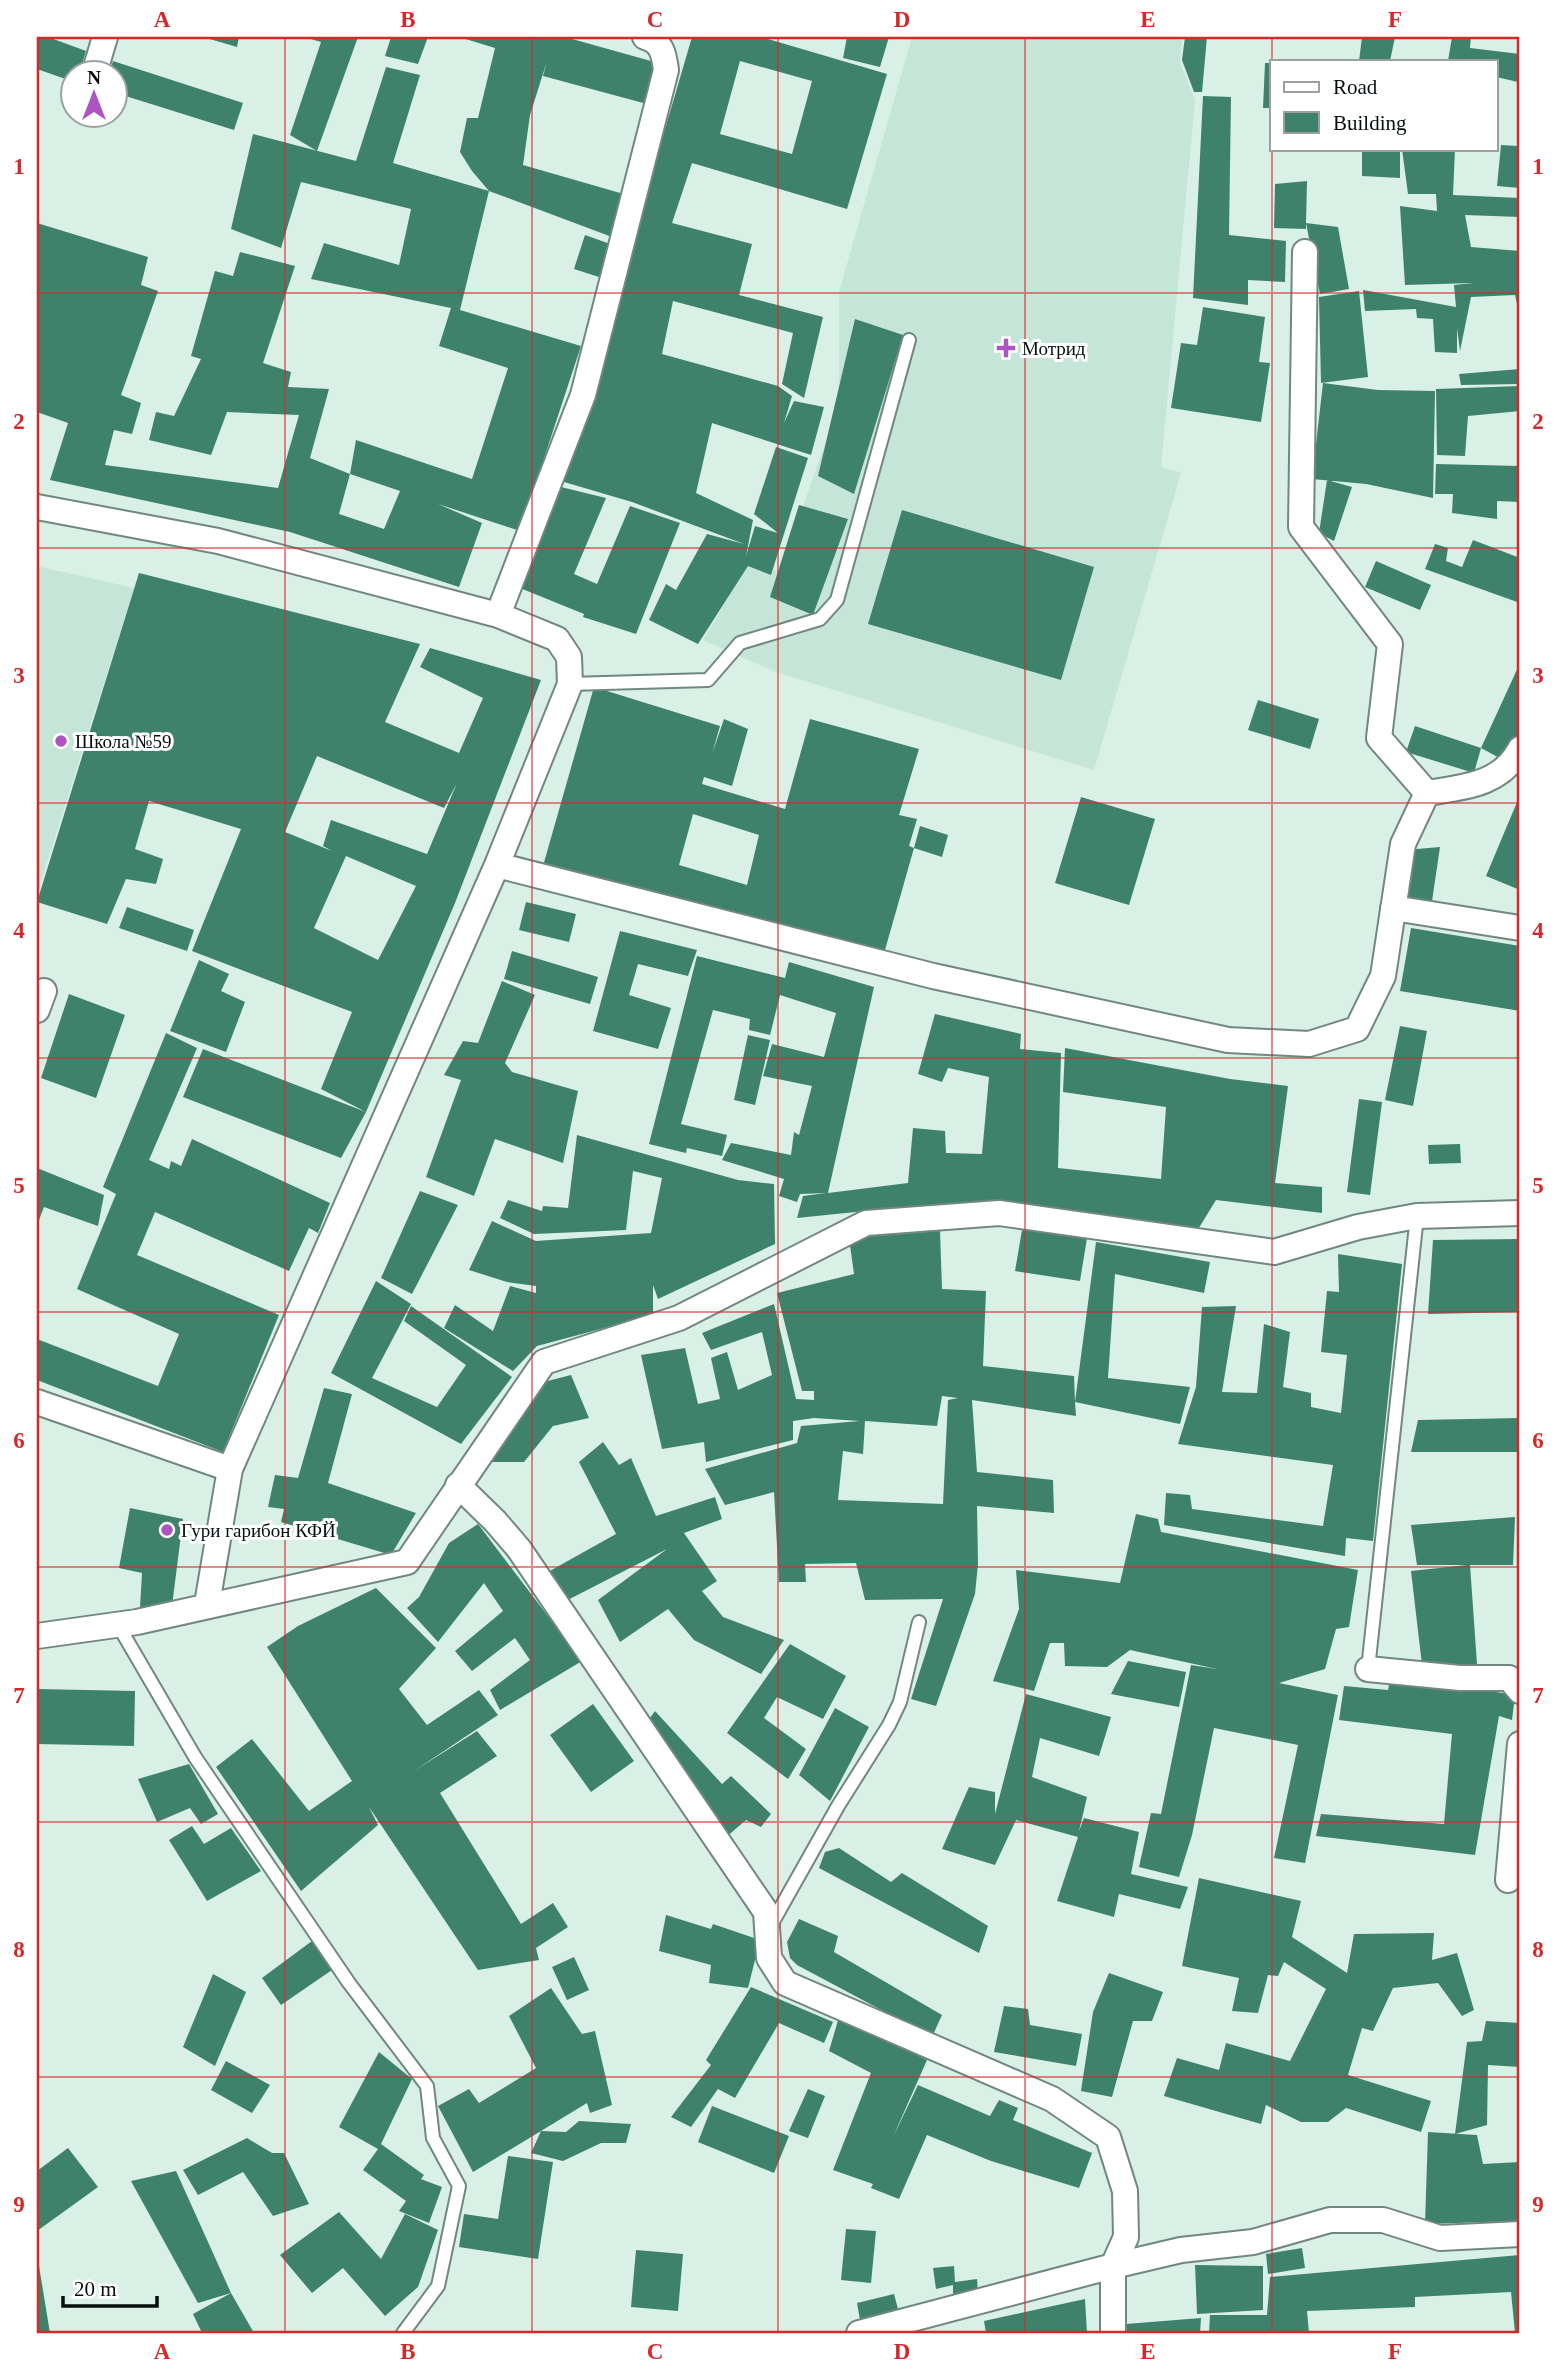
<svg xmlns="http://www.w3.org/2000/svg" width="1557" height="2370" viewBox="0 0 1557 2370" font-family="'Times New Roman',serif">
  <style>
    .built { fill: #c5e5d8 }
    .building { fill: #3f826c; fill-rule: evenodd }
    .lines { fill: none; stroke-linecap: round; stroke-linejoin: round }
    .lane-casing { stroke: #72877f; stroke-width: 16 }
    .street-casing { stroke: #72877f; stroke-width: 28 }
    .lane { stroke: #fff; stroke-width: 12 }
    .street { stroke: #fff; stroke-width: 24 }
    .grid { fill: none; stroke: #d62828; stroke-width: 2; stroke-opacity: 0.55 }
    .poi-dot { fill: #ac54c1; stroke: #fff; stroke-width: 2.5 }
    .labels { text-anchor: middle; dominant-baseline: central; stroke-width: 6; stroke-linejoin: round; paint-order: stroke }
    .poi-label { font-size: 19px; fill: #060e0b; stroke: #fff; text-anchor: start }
    .neatline { fill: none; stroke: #d62828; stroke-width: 2.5 }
    .grid-label { font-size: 23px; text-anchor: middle; font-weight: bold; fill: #d62828 }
  </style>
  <rect width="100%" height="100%" fill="#d8f0e6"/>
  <path class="built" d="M912,37H1182L1180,63L1195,100L1161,467L1181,473L1094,770L776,672L703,640L752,558L780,572L839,404V292Z
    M37,566L134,588L37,894Z"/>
  <path class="building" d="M37,37H48L86,51L79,74H74V82L37,69Z
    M203,37H239L237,47Z
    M304,37H358L317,151L290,135L321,42Z
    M391,37H428L418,64L385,56Z
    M459,37H565L658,63L647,104L543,76L547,61L530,115L523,165L627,195L612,237L489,191L472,171L460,152L467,118H478L495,48Z
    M692,37H761L887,74L847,209L692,163L672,223L752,244L739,295L823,317L804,398L782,384L793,333L673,301L662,354L778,386L792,396L784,423L794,401L824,407L811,455L712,423L696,493L753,520L746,556L755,526L778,533L754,514L776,447L808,458L771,575L748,566L698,644L649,620L666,584L676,590L707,534L744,544L632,502L564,482L602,372L658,153ZM740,61L812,81L792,154L720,134Z
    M847,37H889L880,67L843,58Z
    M1185,37H1207L1202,92H1194L1182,60Z
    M1362,37H1395L1390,61H1359Z
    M1452,37H1471L1470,48L1520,54L1518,82L1496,77V61H1448Z
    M113,61L243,103L234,130L116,93V74H109Z
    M1265,63H1272V108H1263Z
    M386,67L420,75L393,163L489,191L460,310L581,346L520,531L438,504L482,523L459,587L290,532L50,480L68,423L37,412V223L148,257L141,285L158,291L121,395L141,403L132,434L114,430L105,465L278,488L299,415L227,412L211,455L149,440L156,412L174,416L201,359L191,356L215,271L233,276L240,252L295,266L263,363L291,372L288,387L329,389L310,458L350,474L356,440L472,479L508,368L439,346L451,308L311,279L324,243L399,265L411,209L301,182L281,248L231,229L253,134L356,161ZM350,474L400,491L384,529L339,514Z
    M1203,96L1231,97L1229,235L1286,241L1285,282L1248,280V305L1193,298Z
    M1518,134L1520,188L1497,186L1501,145L1517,146Z
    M1362,149H1400V178L1362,176Z
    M1402,149H1455L1453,195L1520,198V217L1465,215L1471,247L1520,251V317L1515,295L1471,297L1460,351L1457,328V353L1435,352L1433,319L1417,318L1416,309L1365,311L1363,290L1456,307L1454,285L1473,283L1405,285L1400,206L1437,211L1436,194H1408Z
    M1307,181L1306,223L1338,227L1349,289L1320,294L1306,223V229L1274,228L1275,184Z
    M585,235L613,245L602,278L574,269Z
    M1359,291L1368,377L1321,383L1319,297Z
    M1203,307L1265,317L1259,362L1270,363L1261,422L1171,408L1181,343L1197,345Z
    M855,319L903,335L854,494L818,476Z
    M1520,369V384L1461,385L1459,374Z
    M1323,383L1378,390L1435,391L1433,498L1366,484L1312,479Z
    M1520,386V411L1468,416L1465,456L1437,455L1436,389Z
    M1436,464L1520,466V502L1497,501V519L1452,513L1453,494H1435Z
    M1327,480L1352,487L1334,541L1319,533Z
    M561,487L606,498L574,574L597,584L630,506L680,523L636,634L583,617L584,614L520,588Z
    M799,505L848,519L813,615L770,597Z
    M902,510L1094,567L1061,680L868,624Z
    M1473,540L1520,558V603L1425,569L1435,544L1448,548L1446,561L1462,567Z
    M1376,561L1431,585L1420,610L1365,587Z
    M139,573L420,644L385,722L459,753L483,698L420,667L430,648L541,680L455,903L366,1112L341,1158L183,1097L203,1049L366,1112L321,1089L352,1012L192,951L241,829L149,801L135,849L163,859L156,884L126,879L107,924L37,902ZM317,756L444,808L457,783L427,854L331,820L323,846L332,851L285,832ZM346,856L416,886L378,960L314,928Z
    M1520,663V733L1507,762L1481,748Z
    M594,687L720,726L712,754L724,719L748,729L732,786L704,777L702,784L785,809L810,719L919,749L899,815L917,819L909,846L914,848L920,826L948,835L942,857L914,848L883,957L543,866ZM693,814L759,835L747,885L679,865Z
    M1258,700L1319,719L1310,749L1248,730Z
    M1415,726L1481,748L1474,773L1406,752Z
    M1520,795V890L1486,876Z
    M1081,797L1155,819L1129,905L1055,883Z
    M1440,847L1431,908L1395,902L1405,850Z
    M526,902L576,914L569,942L519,930Z
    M127,907L194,930L187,951L119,928Z
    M1411,928L1520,946V1011L1400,991Z
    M620,931L697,950L688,976L638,964L629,995L671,1008L658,1049L593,1031Z
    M512,951L598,977L590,1004L504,979Z
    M697,956L785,978L789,962L874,987L828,1193L908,1183L913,1128L945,1131L946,1153L982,1154L989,1077L948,1068L942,1082L918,1074L935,1014L1021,1034L1020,1049L1061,1053L1058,1168L1161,1179L1166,1107L1063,1092L1065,1048L1230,1079L1288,1086L1275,1183L1322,1187V1213L1216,1200L1197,1231L1007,1205L904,1207L797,1218L803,1196L826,1193L800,1194L797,1202L779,1196L784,1179L722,1160L731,1143L791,1155L794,1132L799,1135L812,1086L763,1076L772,1044L824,1057L836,1013L780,995L770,1035L749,1030L750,1019L713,1010L681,1124L727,1135L722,1156L687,1148L686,1153L649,1144Z
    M199,960L229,974L221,991L245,1002L226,1052L170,1031Z
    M502,981L535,995L505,1063L512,1072L578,1091L563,1163L495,1139L474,1196L426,1177L461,1080L444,1075L463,1041L478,1043Z
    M69,994L125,1015L96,1098L41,1078Z
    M1400,1026L1427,1031L1413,1106L1385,1100Z
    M166,1033L197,1048L149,1160L169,1169L171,1161L181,1166L192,1139L330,1203L318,1233L309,1228L289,1271L155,1212L137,1255L279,1315L223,1452L37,1380V1339L158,1386L179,1334L77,1289L116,1194L103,1187Z
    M748,1035L770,1040L755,1105L734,1100Z
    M1359,1099L1382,1102L1370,1195L1347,1192Z
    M577,1135L738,1180L774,1184L775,1244L658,1299L653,1285V1315L537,1346L513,1371L444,1328L455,1305L493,1331L510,1286L536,1293V1286L507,1282L469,1270L492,1221L536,1241L651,1233L662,1178L633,1171L626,1230L534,1234L500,1218L508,1200L542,1211L543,1206L568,1208Z
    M1460,1144L1461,1163L1429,1164L1428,1145Z
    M37,1168L104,1195L98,1226L44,1207L37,1225Z
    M420,1191L458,1205L412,1294L381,1278Z
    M1022,1230L1087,1238L1080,1281L1015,1271Z
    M940,1231L942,1289L986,1291L983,1366L1074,1376L1075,1402L1096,1242L1210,1262L1204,1293L1115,1274L1108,1378L1190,1387L1180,1424L1075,1402L1076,1416L972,1400L977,1472L1053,1480L1054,1513L977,1506L978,1564L975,1594L936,1706L911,1699L943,1599L865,1600L856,1563L805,1564L806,1582H779L774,1492L725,1505L705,1469L797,1443L801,1426L860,1421L814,1418L793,1421V1440L706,1462L704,1442L662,1449L641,1355L685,1348L698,1404L720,1399L711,1358L727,1352L738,1390L772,1375L762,1332L711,1350L702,1333L774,1304L796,1399L814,1400V1391H802L777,1293L854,1274L849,1238ZM942,1396L958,1398L948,1400L943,1504L838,1500L843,1451L863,1454L865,1421L937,1426Z
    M1520,1239V1312L1428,1314L1433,1240Z
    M1338,1254L1402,1264L1373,1541L1346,1538L1345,1556L1164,1525L1166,1493L1190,1495L1192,1509L1323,1526L1333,1465L1178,1444L1196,1387L1202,1307L1236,1306L1222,1392L1257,1393L1264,1324L1290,1332L1283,1387L1311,1393V1407L1341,1413L1347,1355L1321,1352L1327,1291L1339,1292Z
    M376,1281L411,1304L372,1378L437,1407L466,1365L404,1321L411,1306L512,1377L461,1444L331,1373Z
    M571,1375L589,1418L553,1426L524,1462H489L536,1384Z
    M324,1388L352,1394L328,1483L416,1513L391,1555L281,1522L284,1509L268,1507L275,1475L298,1478Z
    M1520,1418V1452H1411L1418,1420Z
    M603,1442L619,1465L631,1458L656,1516L715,1497L722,1519L684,1533L717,1581L702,1591L723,1617L784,1640L761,1674L694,1640L668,1609L620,1642L598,1600L667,1549L560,1604L548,1572L616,1534L579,1462Z
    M130,1508L183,1519L172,1606L140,1607L142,1573L119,1568Z
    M1136,1514L1158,1519L1161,1532L1358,1570L1349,1627L1336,1629L1325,1669L1279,1683L1338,1695L1305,1863L1274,1858L1298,1745L1214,1728L1192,1835L1179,1877L1139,1867L1151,1813L1161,1814L1191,1665L1217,1669L1130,1650L1107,1667L1065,1666L1064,1643H1050L1034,1691L993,1681L1019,1609L1016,1570L1120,1583Z
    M1515,1517L1513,1565H1470L1477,1664L1422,1665L1411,1571L1467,1565H1417L1411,1525Z
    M478,1524L582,1661L500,1710L490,1690L530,1660L515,1638L472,1671L455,1651L503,1611L484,1583L438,1642L407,1608L419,1597L449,1543Z
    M376,1588L436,1648L399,1689L427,1725L479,1690L498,1715L414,1771L477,1731L497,1756L440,1793L521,1924L553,1903L568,1927L536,1948L539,1960L478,1970L369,1807L378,1825L301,1891L216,1767L252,1739L309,1811L352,1781L267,1647L298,1626Z
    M790,1644L846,1676L823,1719L777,1697L764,1718L806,1749L788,1779L727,1733Z
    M1128,1661L1186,1672L1179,1707L1111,1694Z
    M1391,1675L1515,1695L1512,1720L1499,1716L1475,1855L1316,1836L1321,1814L1444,1824L1452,1734L1339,1720L1344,1686L1388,1690Z
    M37,1689L135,1691L134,1746L37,1744Z
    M1026,1694L1111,1717L1099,1756L1040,1738L1032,1777L1087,1797L1079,1831L1084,1818L1139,1832L1131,1874L1188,1887L1180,1909L1119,1894L1114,1917L1057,1901L1078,1837L1016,1820L995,1865L942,1849L969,1787L995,1792V1814Z
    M593,1704L634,1761L591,1792L550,1735Z
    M835,1708L869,1727L830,1801L799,1775Z
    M655,1711L722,1784L731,1776L771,1814L761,1827L746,1820L725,1838L647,1722Z
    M189,1764L218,1814L201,1824L190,1808L157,1822L138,1779Z
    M192,1826L204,1844L231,1828L261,1871L207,1901L169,1840Z
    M839,1848L891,1882L902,1873L988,1926L979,1953L819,1868L825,1852Z
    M1199,1878L1301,1901L1292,1937L1347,1973L1354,1934L1434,1933L1432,1960L1457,1953L1474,2010L1462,2016L1438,1983L1393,1988L1373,2031L1362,2028L1348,2075L1431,2101L1421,2132L1346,2108L1328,2122H1301L1266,2105L1261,2124L1164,2096L1177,2058L1219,2070L1226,2043L1290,2061L1326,1989L1284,1962L1278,1976L1268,1975L1258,2013L1232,2011L1239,1978L1182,1966Z
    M666,1915L711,1929L713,1924L760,1940L748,1988L709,1983L711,1965L659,1951Z
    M799,1919L838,1936L834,1952L942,2015L932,2037L797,1965L790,1958L787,1942Z
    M312,1941L332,1970L281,2005L262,1978Z
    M574,1957L589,1990L567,2000L552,1967Z
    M1109,1973L1163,1992L1152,2021H1133L1112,2097L1081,2091L1093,2012Z
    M213,1974L246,1992L215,2066L183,2047Z
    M751,1987L833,2022L824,2043L779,2023L735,2098L718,2089L691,2127L671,2117L711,2065L706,2060Z
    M551,1988L582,2034L595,2031L612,2105L590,2113L587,2103L541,2131L566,2132L579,2121L631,2124L626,2143H601L563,2161L531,2153L541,2131L473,2172L438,2106L469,2089L479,2103L536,2068L509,2016Z
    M1004,2006L1028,2009L1030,2025L1082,2034L1076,2066L994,2052Z
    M839,2017L927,2060L893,2137L918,2085L990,2116L999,2100L1018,2108L1013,2120L1092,2153L1079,2188L991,2161L927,2135L899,2199L871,2188L873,2184L833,2170L871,2073L829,2051Z
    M1486,2021L1520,2023V2067L1488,2065L1487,2125L1455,2134L1467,2042L1482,2041Z
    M379,2052L412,2079L381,2144L424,2175L421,2179L442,2187L429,2223L399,2211L406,2201L363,2170L378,2149L339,2127Z
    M226,2061L270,2085L252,2113L211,2090Z
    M808,2089L825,2096L808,2138L789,2131Z
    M712,2106L789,2136L774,2173L698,2142Z
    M1428,2132L1477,2135L1483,2164L1520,2162V2221L1425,2224Z
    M247,2138L272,2153H284L309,2204L273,2216L243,2172L198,2195L183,2170Z
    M68,2148L98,2187L37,2231V2171Z
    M508,2156L553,2162L538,2259L459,2247L464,2214L498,2219Z
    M176,2171L231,2293L254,2333H202L193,2314L231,2293L198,2303L131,2181Z
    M339,2212L381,2259L405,2214L438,2230L418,2287L385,2316L343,2268L312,2293L280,2255Z
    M846,2229L876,2231L871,2283L841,2280Z
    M1302,2248L1305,2268L1268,2274L1266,2254Z
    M636,2250L683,2254L678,2311L631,2307Z
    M1520,2255V2333H1515L1511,2292L1415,2297V2307L1307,2311L1309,2333H1209L1210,2315H1267L1270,2277Z
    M37,2260H38L50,2333H37Z
    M1195,2265L1263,2266V2310L1197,2314Z
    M954,2266L955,2282L977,2279L978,2294L953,2298V2285L936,2289L933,2268Z
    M894,2294L898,2309L860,2320L857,2303Z
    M1085,2299L1087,2333H986L984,2321Z
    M1201,2318L1200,2333H1127L1126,2324Z"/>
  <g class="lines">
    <g class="lane-casing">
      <path id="lane" d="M570,684L708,680L740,643L820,619L837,600L909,340
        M118,1625L195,1757L349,1983L427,2086L433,2138L459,2186L438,2286L403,2333
        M1368,1669L1417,1216
        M771,1925L838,1806L889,1725L900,1702L919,1622"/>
    </g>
    <g class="street-casing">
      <path id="street" d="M94,74L105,37
        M1305,252L1301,527L1390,644L1379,738L1427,793
        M37,507L218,541L498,615L583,395L666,70C664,55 662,41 645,37
        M497,865L933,976L1228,1040L1309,1044L1357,1029L1383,976L1403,844L1427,793C1464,787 1501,785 1520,749
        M1393,908L1520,928
        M37,1010L44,991
        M37,1402L230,1469
        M458,1485L495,1521L519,1549L766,1912L769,1958L785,1983L1052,2099L1108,2137L1125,2191L1126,2237L1113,2266V2333
        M207,1604L230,1469L497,865L570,684L569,657L557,639L498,615
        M37,1636L137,1622L407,1562L544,1362L679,1318L866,1223L999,1213L1274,1252L1358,1227L1417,1216L1520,1213
        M1368,1669L1460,1678H1509L1520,1691
        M1508,1880L1520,1744
        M859,2333L1113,2266L1181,2250L1253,2242L1330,2220H1383L1440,2238L1520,2234"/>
    </g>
    <use href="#lane" class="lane"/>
    <use href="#street" class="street"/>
  </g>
  <path class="grid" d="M285,37V2333M532,37V2333M778,37V2333M1025,37V2333M1272,37V61M1272,149V2333M37,293H1520M37,548H1520M37,803H1520M37,1058H1520M37,1312H1520M37,1567H1520M37,1822H1520M37,2077H1520"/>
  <g class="poi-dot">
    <path d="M1002.5 337.5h7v7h7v7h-7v7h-7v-7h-7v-7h7z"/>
    <circle cx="61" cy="741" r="7"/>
    <circle cx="167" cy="1530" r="7"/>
  </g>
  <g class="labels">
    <g class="poi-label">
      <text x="1022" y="348">Мотрид</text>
      <text x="75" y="741">Школа №59</text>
      <text x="181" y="1530">Гури гарибон КФЙ</text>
    </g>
  </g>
  <rect width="1557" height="2370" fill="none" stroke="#ffffff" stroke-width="77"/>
  <rect x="1270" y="60" width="228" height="91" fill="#ffffff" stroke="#9b9f9d" stroke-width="2"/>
  <rect x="1284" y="82" width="35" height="10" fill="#ffffff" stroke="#9b9f9d" stroke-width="2"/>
  <text x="1333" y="94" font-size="21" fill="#060e0b">Road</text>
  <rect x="1284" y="112" width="35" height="21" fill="#3f826c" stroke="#9b9f9d" stroke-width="2"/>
  <text x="1333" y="130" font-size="21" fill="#060e0b">Building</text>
  <g transform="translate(94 94)"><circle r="33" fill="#ffffff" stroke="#9b9f9d" stroke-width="2"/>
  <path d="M0-5L12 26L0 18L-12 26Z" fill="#ac54c1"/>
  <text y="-10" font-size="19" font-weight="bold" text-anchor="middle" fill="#060e0b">N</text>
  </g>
  <path d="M63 2296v10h94v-10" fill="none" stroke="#060e0b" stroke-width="3.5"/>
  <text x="74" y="2296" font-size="21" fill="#060e0b" stroke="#ffffff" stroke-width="5" paint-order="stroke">20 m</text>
  <rect x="38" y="38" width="1480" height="2294" class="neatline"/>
  <g class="grid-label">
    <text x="162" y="27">A</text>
    <text x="408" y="27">B</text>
    <text x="655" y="27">C</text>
    <text x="902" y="27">D</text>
    <text x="1148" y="27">E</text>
    <text x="1395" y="27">F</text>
    <text x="19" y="174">1</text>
    <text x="1538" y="174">1</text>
    <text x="19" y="429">2</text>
    <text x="1538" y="429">2</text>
    <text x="19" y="683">3</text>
    <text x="1538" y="683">3</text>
    <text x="19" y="938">4</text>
    <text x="1538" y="938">4</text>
    <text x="19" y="1193">5</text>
    <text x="1538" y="1193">5</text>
    <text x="19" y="1448">6</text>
    <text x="1538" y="1448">6</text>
    <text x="19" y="1703">7</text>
    <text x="1538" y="1703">7</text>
    <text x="19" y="1957">8</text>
    <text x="1538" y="1957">8</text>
    <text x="19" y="2212">9</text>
    <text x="1538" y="2212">9</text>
    <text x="162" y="2359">A</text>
    <text x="408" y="2359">B</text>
    <text x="655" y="2359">C</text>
    <text x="902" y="2359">D</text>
    <text x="1148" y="2359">E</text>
    <text x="1395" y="2359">F</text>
  </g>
</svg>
